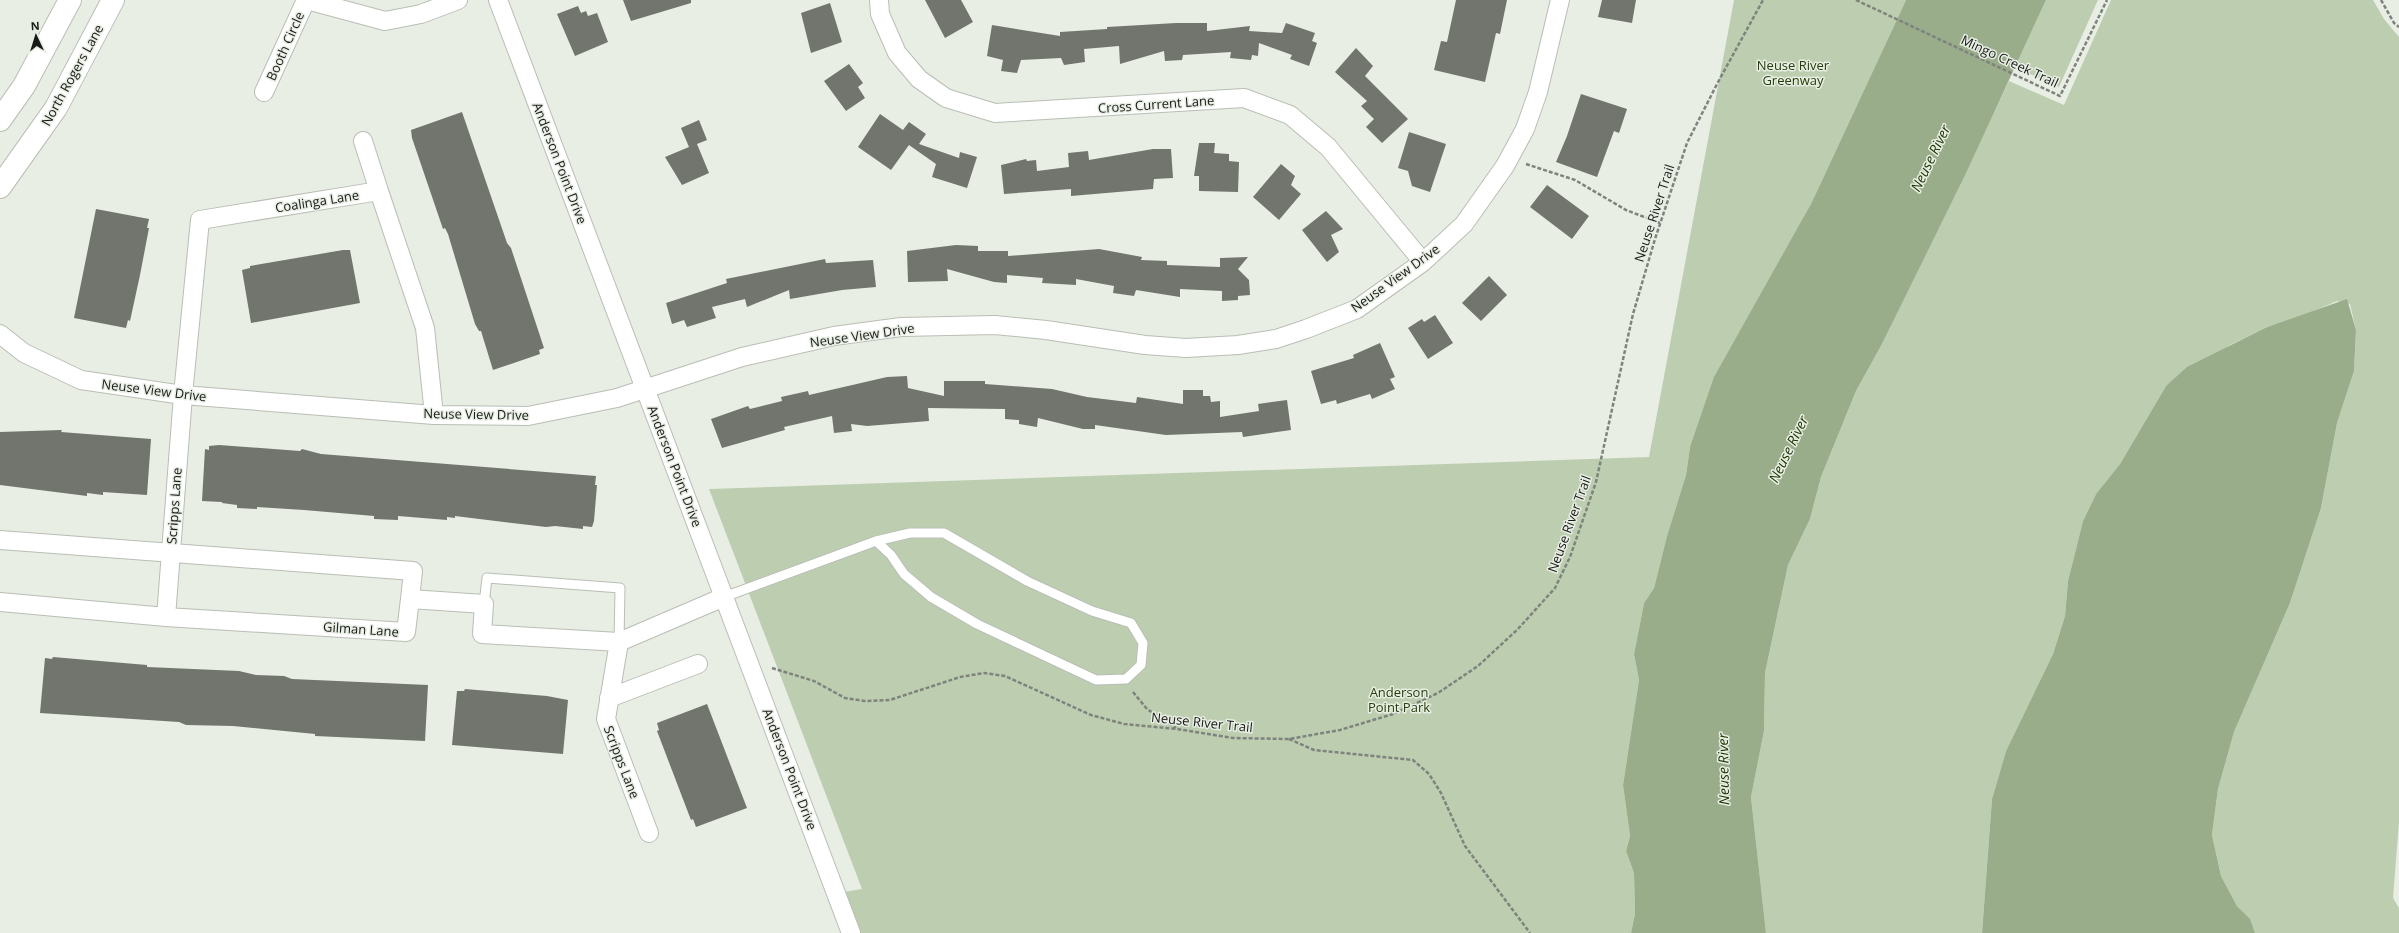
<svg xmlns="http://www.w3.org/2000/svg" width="2399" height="933" viewBox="0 0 2399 933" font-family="'Open Sans',sans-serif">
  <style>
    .green { fill: #bdceb0 }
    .water { fill: #9aad8b }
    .building { fill: #71756d }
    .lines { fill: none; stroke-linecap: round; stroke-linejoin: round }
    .service-casing { stroke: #b9beb5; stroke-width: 11 }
    .minor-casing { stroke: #b9beb5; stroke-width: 20 }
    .tertiary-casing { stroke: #b9beb5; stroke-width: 24 }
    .path { stroke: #7f837d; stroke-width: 2.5; stroke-dasharray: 4 2; stroke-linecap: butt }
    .service { stroke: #fff; stroke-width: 9 }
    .minor { stroke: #fff; stroke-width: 18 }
    .tertiary { stroke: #fff; stroke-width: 22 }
    .labels { text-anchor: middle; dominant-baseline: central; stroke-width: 3; stroke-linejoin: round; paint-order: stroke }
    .street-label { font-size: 13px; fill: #181a17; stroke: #e8eee4 }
    .park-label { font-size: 13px; fill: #263e08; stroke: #e8eee4 }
    .water-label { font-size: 14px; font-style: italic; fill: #203802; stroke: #e8eee4 }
  </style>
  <rect width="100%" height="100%" fill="#e8eee4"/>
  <path class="green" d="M1734,0H1906L1811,204L1690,447L1686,475L1667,536L1654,588L1644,603L1634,654L1639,680L1623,785L1630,836L1626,851L1634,873L1635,914L1631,933H841L832,894L862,889L709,489L1649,457Z
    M2046,0H2098L2059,87L2015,67Z
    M2111,0H2373L2384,19L2399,37V822L2393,898L2399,908V933H2255L2250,920L2237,906L2221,876L2212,835L2218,789L2234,732L2290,603L2321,508L2337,423L2354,371L2356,330L2350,304L2337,301L2293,320L2265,328L2230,345L2166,386L2120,464L2096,494L2083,521L2068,581L2065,616L2053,654L2006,751L1992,799L1982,933H1766L1751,797L1764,731L1765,673L1788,565L1810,519L1821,477L1856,391L1882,344L2009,81L2064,105Z"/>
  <path class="water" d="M1906,0H2046L1966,173L1882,344L1856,391L1821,477L1810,519L1788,565L1765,673L1764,731L1751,797L1766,933H1631L1635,914L1634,873L1626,851L1630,836L1623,785L1639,680L1634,654L1644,603L1654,588L1667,536L1686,475L1690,447L1714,377L1811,204Z
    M2347,299L2356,330L2354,371L2337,423L2321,508L2290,603L2234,732L2218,789L2212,835L2221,876L2237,906L2250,919L2255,933H1982L1992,799L2006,751L2053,654L2065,616L2068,581L2083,521L2096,494L2120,464L2166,386L2187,367L2265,328Z"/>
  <path class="building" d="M623,0H691V3L631,21Z
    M925,0H961L973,22L945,38Z
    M1456,0H1507L1500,34L1496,33L1485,82L1434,70L1441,41L1447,42Z
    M1602,0H1636L1632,23L1598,17Z
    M830,3L842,42L811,53L801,13Z
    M578,6L581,13L586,11L588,16L597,13L608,42L575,56L557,14Z
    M1176,23H1207V31L1250,26L1249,31L1282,33L1286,23L1315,33L1312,41L1317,43L1309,66L1290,59L1292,55L1259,43L1258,56L1252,55L1251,60L1230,58L1231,52L1183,55L1182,60L1165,61L1164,51L1120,64L1119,46L1084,49L1085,62L1064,65L1061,58L1021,60L1017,73L1001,71L1003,60L987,56L992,25L1060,36V32L1107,29V27Z
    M1356,48L1373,66L1365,76L1408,119L1382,143L1366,127L1374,119L1361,106L1367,101L1335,72Z
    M849,64L863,83L858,87L865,98L846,111L824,81Z
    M1581,94L1627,109L1619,133L1614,131L1597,177L1556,162L1567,136Z
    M462,112L507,243L511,248L544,348L539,350L540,354L493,370L481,331H479L475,324L448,234L445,228L443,229L412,138L411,130Z
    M880,114L903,130L909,122L926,134L919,144L959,158L960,152L977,157L967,188L932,177L936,164L909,145L891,170L858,147Z
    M699,120L707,140L697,144L709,173L682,185L665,157L689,147L681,128Z
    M1409,132L1446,144L1430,192L1412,186L1408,171L1398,168Z
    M1199,143H1215L1214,153L1229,154V161L1239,162L1238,192L1199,191V176H1194Z
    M1153,149H1171L1173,178L1154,179L1153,189L1071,196V189L1004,194L1001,165L1026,159L1027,161L1036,160L1037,171L1069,167L1068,153L1088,151L1089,160Z
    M1281,164L1295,176L1291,185L1301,194L1279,220L1253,197Z
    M1547,185L1589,216L1572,239L1530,207Z
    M96,209L149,219L147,228H149L140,275L130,321L128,320L126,328L74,318Z
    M1326,211L1343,229L1331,235L1339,252L1327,262L1302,230Z
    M956,245L978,246V251H1008V256L1099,249L1142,257L1141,260L1167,261V265L1220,267V258L1248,257L1238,269L1249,280L1250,295L1238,296V300L1222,301V291L1180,289V297L1136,290L1134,296L1113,293L1114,286L1076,279V285L1042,283L1043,278L1007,275V283L994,282L947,269L948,281L908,282L907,251Z
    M343,250H350L360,303L251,323L242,270L250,268V266Z
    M825,259L826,263L873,260L876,287L842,290L790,299L789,290L747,307L745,299L712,307L716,318L687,327L684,320L672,324L666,303L727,283L726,279Z
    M1489,276L1507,295L1481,321L1462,303Z
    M1435,315L1453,343L1428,359L1408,328L1422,319L1424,322Z
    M1380,343L1395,377L1390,379L1395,389L1372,399L1370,394L1337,404L1336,400L1321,404L1311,371L1354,358L1353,355Z
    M907,376L908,388L944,396V381H985V384L1052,389L1087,397L1136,403L1137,397L1183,404V390H1203V396H1210L1211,402L1220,401V417L1259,411L1258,404L1287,400L1291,430L1243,437L1242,432L1166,435L1095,425V429H1083L1038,418L1037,427L1019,424V420L1005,419V409L928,408L929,421L867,426L851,424L852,431L834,433L832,416L784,427L785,430L722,448L711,419L748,406L750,409L782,401L781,397L808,391L809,395L887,377Z
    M62,430L61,432L151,439L147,495L103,492V495L87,493V496L0,485V432Z
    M219,445L300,451L302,449L321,454L596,476L595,485H597L594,521L592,527L583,526V529L555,526L546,527L455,516V518L447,517V520L398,516V520L374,519V516L304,510L257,507V509L237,508V505L222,503V502L202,501L205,449L209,450V446Z
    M53,657L147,665V667L239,671L256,675L284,676L292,679L428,685L425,741L315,736V734L233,726L186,725L179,722L40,713L45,658L52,659Z
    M465,689L547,696L568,700L563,754L452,745L457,691H464Z
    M707,704L747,808L696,827L693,819L691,820L678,786L657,731L659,730L657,723Z"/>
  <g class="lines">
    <g class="service-casing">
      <path id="service" d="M724,597L876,541L910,533H944L1027,581L1092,611L1131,623L1143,643L1141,665L1126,679L1096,680L977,624L931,597L904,574L891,555L876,541
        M484,604L487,578L620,588L619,642"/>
    </g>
    <g class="minor-casing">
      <path id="minor" d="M307,0L385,21L421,14L458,0
        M498,0L851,933
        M879,0L880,14L897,53L919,79L946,98L995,113L1244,98L1290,115L1328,147L1423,262
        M264,92L306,0
        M363,141L379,191
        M0,334L24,353L81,380L183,395L434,415L528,416L617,398L742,357L834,336L901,327L995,325L1046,330L1145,345L1186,348L1238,345L1276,339L1306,329L1357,309L1423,262L1464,224L1505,166L1525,129L1538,92L1560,0
        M0,540L413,571L410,599
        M0,602L166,617L406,632L410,599L484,604L482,634L619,642L724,597
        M166,617L183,395L200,220L379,191L425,328L434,415
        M619,642L606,719L649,833
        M609,698L698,664"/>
    </g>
    <g class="tertiary-casing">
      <path id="tertiary" d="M0,120L24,86L70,0
        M0,187L56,108L113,0"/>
    </g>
    <path class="path" d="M1856,0L2060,96L2107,0
      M2381,0L2394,23L2399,27
      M1526,164L1575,180L1626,210L1660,223
      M772,668L814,681L845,698L865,701L890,700L960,677L984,673L1005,676L1091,715L1124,724L1177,729L1233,738L1289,739L1340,730L1393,714L1438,693L1478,666L1518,629L1555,588L1570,557L1596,482L1633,314L1655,239L1687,143L1717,84L1763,0
      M1133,692L1147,709L1176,728
      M1289,739L1314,750L1413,760L1429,774L1441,793L1465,846L1530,933"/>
    <use href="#service" class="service"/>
    <use href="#minor" class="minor"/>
    <use href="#tertiary" class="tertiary"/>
  </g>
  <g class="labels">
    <g class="street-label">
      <text transform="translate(285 46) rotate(-66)">Booth Circle</text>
      <text transform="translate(2010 61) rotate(25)">Mingo Creek Trail</text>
      <text transform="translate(72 75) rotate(-61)">North Rogers Lane</text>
      <text transform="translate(1156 104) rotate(-4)">Cross Current Lane</text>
      <text transform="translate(560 163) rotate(69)">Anderson Point Drive</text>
      <text transform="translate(317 201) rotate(-9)">Coalinga Lane</text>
      <text transform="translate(1654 213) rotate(-72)">Neuse River Trail</text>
      <text transform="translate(1395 278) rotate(-36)">Neuse View Drive</text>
      <text transform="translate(862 335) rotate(-8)">Neuse View Drive</text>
      <text transform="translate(154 390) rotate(7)">Neuse View Drive</text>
      <text transform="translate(476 414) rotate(1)">Neuse View Drive</text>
      <text transform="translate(675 466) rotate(69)">Anderson Point Drive</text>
      <text transform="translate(174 506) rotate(-86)">Scripps Lane</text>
      <text transform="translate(1569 524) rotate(-70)">Neuse River Trail</text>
      <text transform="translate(361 629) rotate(4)">Gilman Lane</text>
      <text transform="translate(1202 722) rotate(6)">Neuse River Trail</text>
      <text transform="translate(622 762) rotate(69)">Scripps Lane</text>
      <text transform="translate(790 769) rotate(69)">Anderson Point Drive</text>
    </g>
    <g class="park-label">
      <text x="1793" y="65">Neuse River<tspan x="1793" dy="15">Greenway</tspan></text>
      <text x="1399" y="692">Anderson<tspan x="1399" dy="15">Point Park</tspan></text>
    </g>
    <g class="water-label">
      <text transform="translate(1930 158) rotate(-64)">Neuse River</text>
      <text transform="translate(1788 449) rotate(-64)">Neuse River</text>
      <text transform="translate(1723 769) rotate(-91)">Neuse River</text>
    </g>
  </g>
  <g transform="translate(36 36) rotate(356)" stroke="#e8eee4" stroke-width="3" paint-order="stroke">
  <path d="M0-3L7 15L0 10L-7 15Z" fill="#181a17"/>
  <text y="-6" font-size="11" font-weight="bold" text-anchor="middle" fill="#181a17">N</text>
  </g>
</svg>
